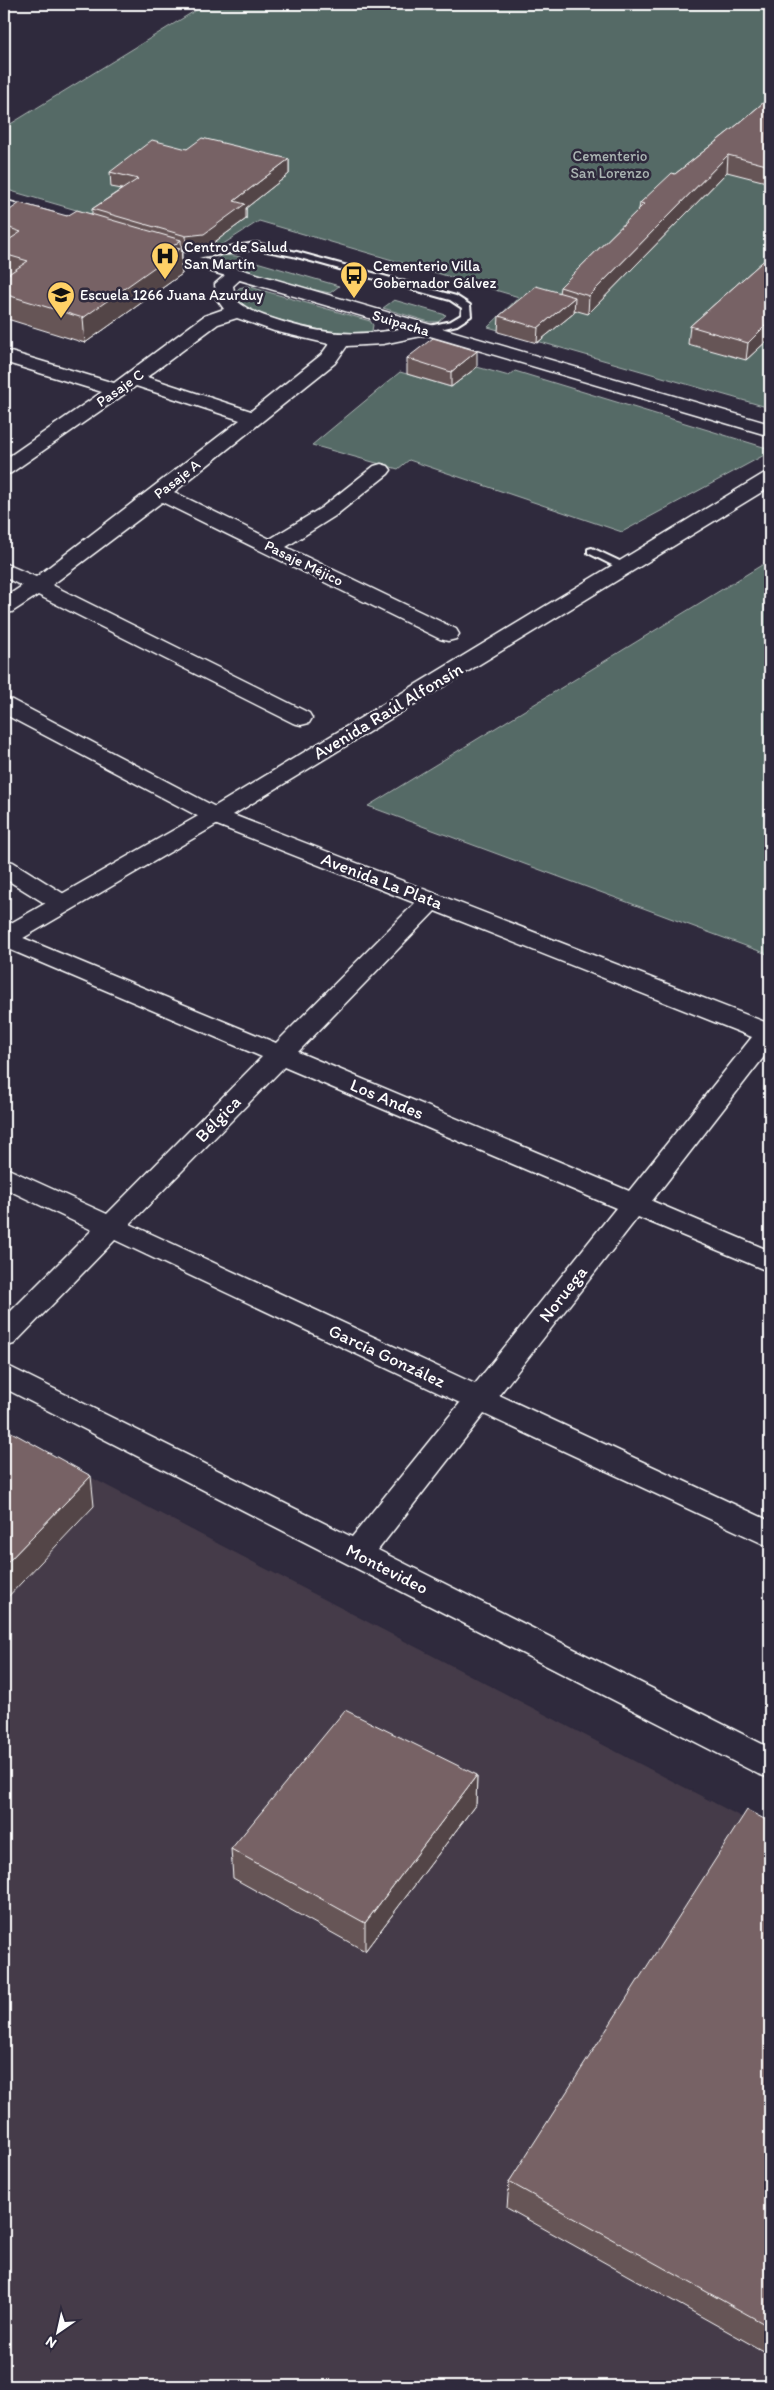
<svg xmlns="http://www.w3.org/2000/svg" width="774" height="2390" viewBox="0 0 774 2390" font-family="Itim,sans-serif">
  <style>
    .built { fill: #453b49 }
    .green { fill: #546a66; stroke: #aab4b2 }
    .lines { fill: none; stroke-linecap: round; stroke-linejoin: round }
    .lane-casing { stroke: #fff; stroke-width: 4 }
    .street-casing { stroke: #fff; stroke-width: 3 }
    .secondary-casing { stroke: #fff; stroke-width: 3 }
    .lane { fill: #2f2a3d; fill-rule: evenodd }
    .street { fill: #2f2a3d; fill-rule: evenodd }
    .secondary { fill: #2f2a3d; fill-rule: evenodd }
    .wall { fill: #665457; stroke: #fff }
    .shaded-wall { fill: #534547; stroke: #fff }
    .building { fill: #776265; stroke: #fff }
    .labels { text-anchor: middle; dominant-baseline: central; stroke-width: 5; stroke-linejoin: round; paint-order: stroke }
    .far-park-label { font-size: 15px; fill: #aab4b2; stroke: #2f2a3d }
    .far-poi-label { font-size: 15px; fill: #fff; stroke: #2f2a3d; text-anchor: start }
    .far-street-label { font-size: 15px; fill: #fff; stroke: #2f2a3d }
    .street-label { font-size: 18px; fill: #fff; stroke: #2f2a3d }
  </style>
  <rect width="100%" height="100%" fill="#2f2a3d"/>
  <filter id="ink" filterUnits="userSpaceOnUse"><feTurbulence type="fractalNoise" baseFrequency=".02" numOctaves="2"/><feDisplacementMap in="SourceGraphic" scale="10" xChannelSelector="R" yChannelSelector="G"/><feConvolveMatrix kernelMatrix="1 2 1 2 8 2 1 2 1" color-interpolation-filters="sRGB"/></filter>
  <g filter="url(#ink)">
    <path class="built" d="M4,1432L770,1832V2386H4Z"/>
    <path class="green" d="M206,4H770V408L488,327L519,297L259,221L214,250L4,189V128Z
      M221,255L236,256L339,286L330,293L287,284L225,265L217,259Z
      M247,286L370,321L373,325L372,331C368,332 364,334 360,334C341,337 263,318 246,308C240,304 237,299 235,293L239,288Z
      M394,300L446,315L438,322H429L383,308Z
      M477,367L509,376L515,371L770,449V452L622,532L409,460L398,469L312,445L400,372L451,387Z
      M770,560V955L368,806Z"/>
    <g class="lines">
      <g class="lane-casing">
        <path id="lane" d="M256,243L297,252L456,296L470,305L471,316L457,325L424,333L421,332V328L451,321L461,315L462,308L450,300L293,256L256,249L182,260L177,257L182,254Z
          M592,548L628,565L629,567L624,570L620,569L588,553V549Z"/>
      </g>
      <g class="street-casing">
        <path id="street" d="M237,269L243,270L246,274L233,286L236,300C248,311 264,316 280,321C332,338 372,336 424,324L431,326L433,330L431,334L383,344L347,346L335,363L174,492L270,539L321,508L374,466L381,464L388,466L391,470L388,474L335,516L286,547L456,629L459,634L456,639L448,641L440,639L162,502L52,585L309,713L312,718L309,723L301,725L293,723L38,595L12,612L4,613V598L22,586L4,577V563L36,577L240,420L136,386L11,473L4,475V460L102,392L4,362V350L114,383L204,316L224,309L216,298L215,284L231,270ZM237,318L274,331L329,344L321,355L251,411L147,377L218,324Z
          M4,698L12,700L223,811L770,1024V1049L652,1201L770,1251V1272L638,1217L499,1395L770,1521V1547L484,1414L378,1550L770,1748V1778L758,1774L4,1388V1364L352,1537L460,1403L115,1240L14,1344L4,1347V1318L92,1230L4,1188V1167L107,1214L262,1057L4,947V930L276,1043L415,903L207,821L4,714ZM435,911L752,1037L629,1191L298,1052ZM284,1067L616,1208L475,1384L130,1224Z
          M4,860L13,862L72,899L75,904L72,909L63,912L54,909L4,878Z"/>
      </g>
      <g class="secondary-casing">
        <path id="secondary" d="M4,200L56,214L59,218L56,222L50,223L4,210Z
          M147,242L770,424V436L141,251L138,247L141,243Z
          M770,472V487L223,821L13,944L4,946V927L207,811L763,474Z"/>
      </g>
      <use href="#lane" class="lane"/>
      <use href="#street" class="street"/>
      <use href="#secondary" class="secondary"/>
    </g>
    <path class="wall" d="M770,97V183L727,172L588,314L574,310V313L537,343L498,332L499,316L559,293L560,287L639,209L640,203L675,174L737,125Z
      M187,149L289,159V174L246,208V219L205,249L187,251L182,250V265H181L182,274L85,343L4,318V214L67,216L92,214V209L122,189L111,187L110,172Z
      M770,255V338L746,360L688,344L690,326Z
      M407,358L477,367L451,387L407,374Z
      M477,1775L476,1804L365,1951L233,1878L231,1849Z
      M770,1822V2355L507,2208L509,2182Z"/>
    <path class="shaded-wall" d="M728,155L727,172L588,314L589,296Z
      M289,159V174L246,208V219L205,249L187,251L186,236L234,201Z
      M181,240L182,265H181L182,274L85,343L83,318L172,247Z
      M575,297L574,313L537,343L538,328Z
      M770,321V338L746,360L748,343Z
      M477,351V367L451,387V372Z
      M91,1476L94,1506L4,1601V1566Z
      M477,1775L476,1804L365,1951V1923Z"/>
    <path class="building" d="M770,97V166L728,155L589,296L560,287L644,204L640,203L672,173L675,174L737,125Z
      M202,138L289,159L234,201L245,204L204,234L186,236L92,209L138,179L110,172L152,140L187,149Z
      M20,203L67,216L77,210L181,240L172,247L180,249L83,318L4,294V277L28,261L4,254V243L21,232L4,226V214Z
      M770,255V321L748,343L690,326Z
      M536,286L575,297L538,328L499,316Z
      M433,338L477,351L451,372L407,358Z
      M4,1428L91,1476L4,1566Z
      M345,1710L477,1775L365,1923L231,1849Z
      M747,1810L770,1822V2327L509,2182Z"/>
  </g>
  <defs>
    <g id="hospital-pin" transform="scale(1.4375)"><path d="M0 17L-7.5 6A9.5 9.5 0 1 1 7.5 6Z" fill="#ffd166" stroke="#2f2a3d"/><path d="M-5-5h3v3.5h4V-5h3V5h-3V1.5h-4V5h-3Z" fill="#111"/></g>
    <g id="bus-pin" transform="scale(1.4375)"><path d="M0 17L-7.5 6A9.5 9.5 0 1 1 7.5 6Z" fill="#ffd166" stroke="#2f2a3d"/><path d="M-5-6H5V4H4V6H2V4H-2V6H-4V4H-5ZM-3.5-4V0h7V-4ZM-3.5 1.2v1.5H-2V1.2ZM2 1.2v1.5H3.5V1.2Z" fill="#111"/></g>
    <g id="school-pin" transform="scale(1.4375)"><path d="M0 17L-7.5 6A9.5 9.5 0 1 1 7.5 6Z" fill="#ffd166" stroke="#2f2a3d"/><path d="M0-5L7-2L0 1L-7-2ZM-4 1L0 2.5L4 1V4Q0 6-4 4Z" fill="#111"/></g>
  </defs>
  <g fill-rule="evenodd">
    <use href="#hospital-pin" x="165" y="256"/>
    <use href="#bus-pin" x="354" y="275"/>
    <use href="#school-pin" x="61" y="295"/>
  </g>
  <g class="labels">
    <g class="far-park-label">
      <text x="610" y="156">Cementerio<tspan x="610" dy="17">San Lorenzo</tspan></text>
    </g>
    <g class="far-poi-label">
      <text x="184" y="247">Centro de Salud<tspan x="184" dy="17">San Martín</tspan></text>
      <text x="373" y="266">Cementerio Villa<tspan x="373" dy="17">Gobernador Gálvez</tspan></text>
      <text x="80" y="295">Escuela 1266 Juana Azurduy</text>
    </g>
    <g class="far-street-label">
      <text transform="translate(401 323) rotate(17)">Suipacha</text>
      <text transform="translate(120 388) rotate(-35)">Pasaje C</text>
      <text transform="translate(177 479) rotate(-38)">Pasaje A</text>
      <text transform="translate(304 563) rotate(26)">Pasaje Méjico</text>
    </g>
    <g class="street-label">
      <text transform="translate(388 711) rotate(-31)">Avenida Raúl Alfonsín</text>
      <text transform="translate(382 881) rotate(21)">Avenida La Plata</text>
      <text transform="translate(387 1099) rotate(23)">Los Andes</text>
      <text transform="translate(218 1119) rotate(-46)">Bélgica</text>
      <text transform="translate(563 1294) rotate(-52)">Noruega</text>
      <text transform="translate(387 1356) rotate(25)">García González</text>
      <text transform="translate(387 1569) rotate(27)">Montevideo</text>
    </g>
  </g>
  <rect width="774" height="2390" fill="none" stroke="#2f2a3d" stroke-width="20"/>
  <rect x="10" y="10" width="754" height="2370" fill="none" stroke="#fff" stroke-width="2" filter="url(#ink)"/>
  <g transform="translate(58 2332) rotate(214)" stroke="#2f2a3d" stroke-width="4" paint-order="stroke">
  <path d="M0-4L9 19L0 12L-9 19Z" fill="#ffffff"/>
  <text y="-8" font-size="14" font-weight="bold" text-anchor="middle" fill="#ffffff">N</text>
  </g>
</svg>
